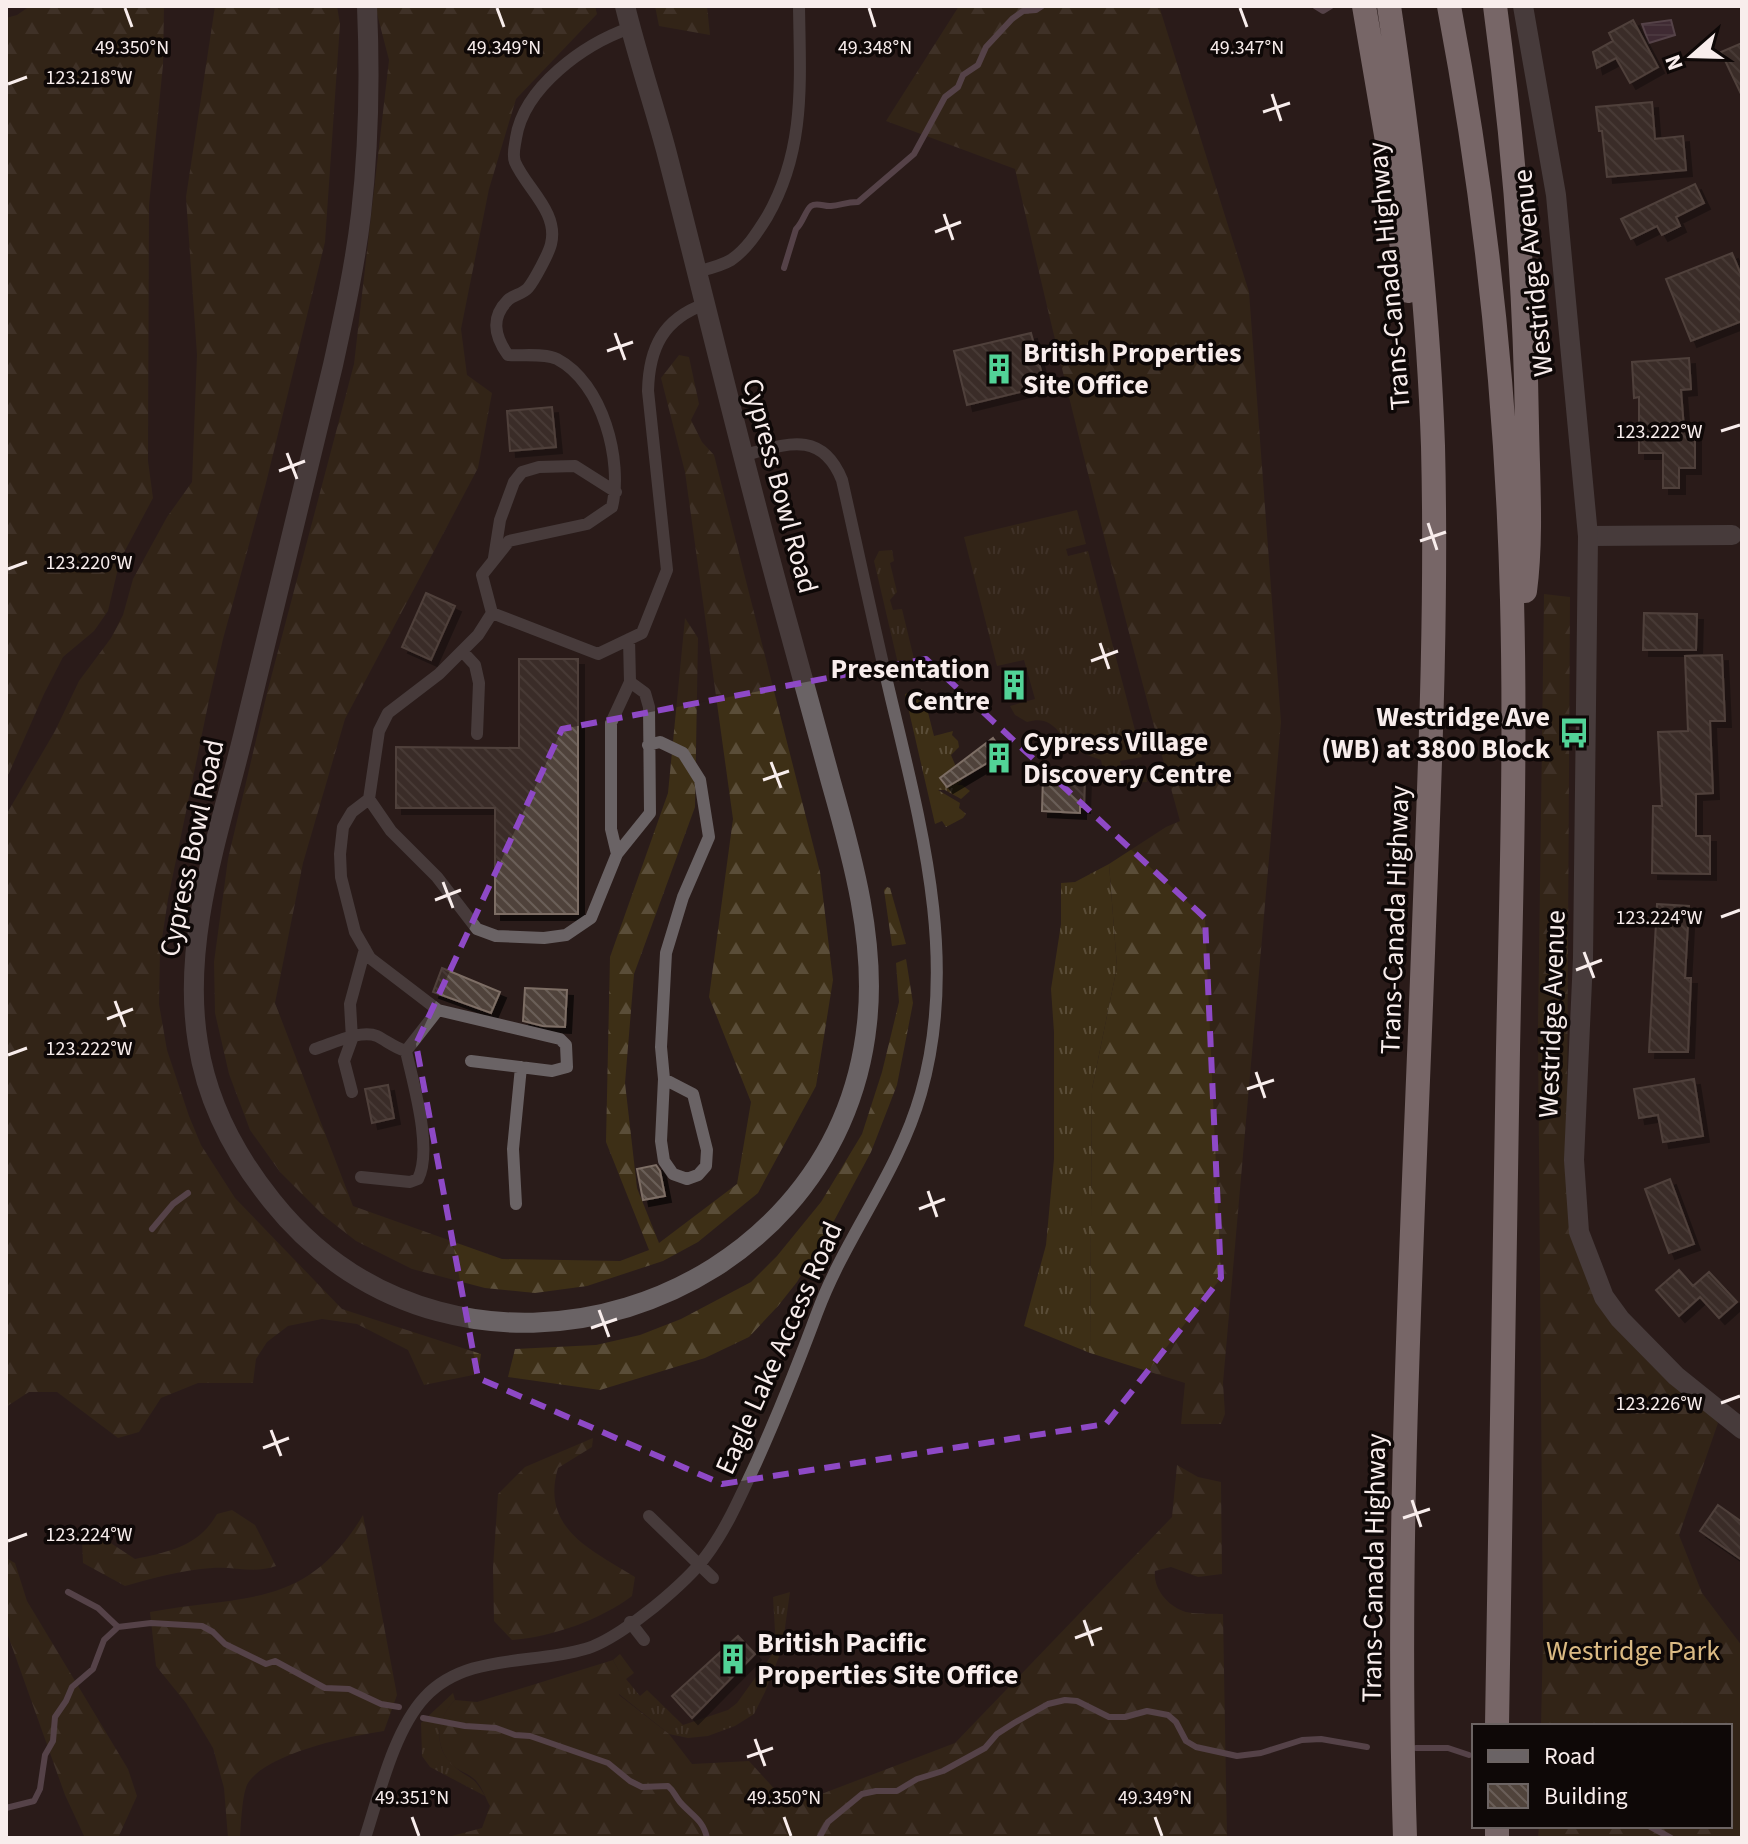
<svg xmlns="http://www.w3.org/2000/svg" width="1748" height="1844" viewBox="0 0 1748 1844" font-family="'Source Sans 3',sans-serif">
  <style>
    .grass { fill: url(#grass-tufts) }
    .forest { fill: url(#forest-firs) }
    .water { fill: url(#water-rules); stroke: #897281; stroke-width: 2 }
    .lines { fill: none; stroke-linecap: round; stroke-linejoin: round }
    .stream { stroke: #897281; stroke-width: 6 }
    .building { fill: url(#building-back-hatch); stroke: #7d6e65; stroke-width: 2; filter: url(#shadow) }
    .service { stroke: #6a6365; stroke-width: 12 }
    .minor { stroke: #6a6365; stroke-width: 20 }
    .tertiary { stroke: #6a6365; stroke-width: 20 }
    .motorway { stroke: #d4c1c5; stroke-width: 24 }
    .marked { fill: none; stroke: #8e49c6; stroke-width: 6; stroke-dasharray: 16 10; stroke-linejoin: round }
    .ticks { fill: none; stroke: #f8edec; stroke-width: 3 }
    .labels { text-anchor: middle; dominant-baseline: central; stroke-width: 7; stroke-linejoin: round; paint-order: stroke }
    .street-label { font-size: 28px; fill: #f8edec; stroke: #0e0807 }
    .poi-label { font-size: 28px; font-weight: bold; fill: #f8edec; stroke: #0e0807; text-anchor: start }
    .park-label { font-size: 28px; fill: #dbba83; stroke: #0e0807 }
    .ticks-label { font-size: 20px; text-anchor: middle; fill: #f8edec; stroke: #0e0807; stroke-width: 7; stroke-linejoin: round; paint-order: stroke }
  </style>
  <defs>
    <pattern id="grass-tufts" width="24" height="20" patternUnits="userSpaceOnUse" patternTransform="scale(2)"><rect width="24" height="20" fill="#3d2f16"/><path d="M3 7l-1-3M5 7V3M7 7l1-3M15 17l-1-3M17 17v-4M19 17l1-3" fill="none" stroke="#5a4d38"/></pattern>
    <pattern id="forest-firs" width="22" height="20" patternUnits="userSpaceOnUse" patternTransform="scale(2)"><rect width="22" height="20" fill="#3d2f16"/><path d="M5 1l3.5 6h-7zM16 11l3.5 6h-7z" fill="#5a4d38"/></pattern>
    <pattern id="water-rules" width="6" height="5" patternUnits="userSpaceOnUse" patternTransform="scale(2)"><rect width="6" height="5" fill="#593d53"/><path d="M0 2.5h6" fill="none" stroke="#72596c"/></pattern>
    <pattern id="building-back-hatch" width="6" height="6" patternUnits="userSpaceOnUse" patternTransform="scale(2)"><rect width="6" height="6" fill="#50433b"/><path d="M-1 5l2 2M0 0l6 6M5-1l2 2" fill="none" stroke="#6a5e58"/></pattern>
    <filter id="shadow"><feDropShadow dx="6" dy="6" stdDeviation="0" flood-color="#0009"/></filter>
  </defs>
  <rect width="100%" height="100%" fill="#2a1c1a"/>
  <path class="grass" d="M1077,510L1086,544L1066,549L1068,556L1088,551L1142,757L1120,761L1122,769L1143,765L1147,782L1122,783L1103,770L1101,760C1093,757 1083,754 1076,749C1057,736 1055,714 1027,722L1015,715L1010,706L1035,699L1024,660L997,666L964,537Z
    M892,550L894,561L890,563L897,592L890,600L893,610L902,609L915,663L899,668L874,561L879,551Z
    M922,689L934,736L953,731L952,735L958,741L959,747L951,755L962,781L957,785H962L970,791L961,799L945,790H938L960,803L959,808L966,814L963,818L946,827L942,821L935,824L905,694Z
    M1109,864L1117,967L1092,1089L1090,1353L1024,1326L1046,1245L1054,1159V1032L1051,989L1061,924V883L1075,882Z
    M790,1592L782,1649L765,1692L754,1714L735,1726L708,1736L688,1738L669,1734L619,1694V1671L613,1660L620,1654L634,1673L626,1679L640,1696L647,1690L683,1725L728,1710L737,1703L776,1649L773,1597Z
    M453,1693L455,1700C437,1718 432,1747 454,1766C470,1781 472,1773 485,1796L430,1767L422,1756L421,1723Z"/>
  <path class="forest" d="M30,6H164L163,65L149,205L148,461L153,498L120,560L108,611L94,631L63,657L44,694L6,780V18L17,15Z
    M215,6H337L340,24L325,242L266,483L223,639L209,700L168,899L160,952L159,1004L167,1050L189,1116L201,1145L235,1198L342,1309L481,1354L478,1374L424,1385L408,1350L357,1324L322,1319L288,1326L267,1342L256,1359L253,1383H198L161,1398L139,1432L118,1438L57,1392H29L6,1407V815L55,731L79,681L111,638L123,615L133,579L167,517L192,482L197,355L186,197Z
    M375,6H595L597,14L516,99L489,189L461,329L467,375L492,393L478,468L345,719L303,863L275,1003L353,1206L502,1259L620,1261L649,1250L606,1142L610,957L668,793L685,618L698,638L695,807L634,974L625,1083L637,1188L659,1243L737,1184L751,1102L709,997L733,819L685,472L661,378L679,355L689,357L699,404L691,420L702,442L714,455L820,872L833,980L816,1086L758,1193L698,1242L663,1261L587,1286L535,1293L485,1288L412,1269L356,1241L324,1216L280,1172L250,1130L229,1074L215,1013L214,962L228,859L268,689L354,364L389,60Z
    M655,6H707L710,35L659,26Z
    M959,6H1159L1249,292L1281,722L1223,1383L1225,1414L1221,1424H1181L1185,1383L1090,1353L1092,1089L1117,967L1109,864L1166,827L1180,821C1120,605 1065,388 1015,169L886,121Z
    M1544,594L1570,597L1567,1126L1584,1265L1718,1423L1679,1535L1702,1593L1742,1646V1838H1538L1539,1826H1730V1726H1541L1543,1637L1538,1030Z
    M887,887L890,888L906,944L892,946L884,890Z
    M906,959L913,1003L897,1085L871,1152L835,1219L797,1282L778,1306L749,1337L705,1358L600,1390L508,1377L515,1349L596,1345L640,1335L681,1319L751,1282L777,1256L821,1202L862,1134L882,1072L899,1002L896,963Z
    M593,1438L592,1447L558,1468C540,1529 592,1550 635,1577L632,1596C600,1620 552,1637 512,1640L494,1621L493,1568L498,1494L525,1467Z
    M1177,1465L1198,1477L1221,1482L1222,1574L1198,1577L1171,1567L1155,1571C1153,1588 1167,1605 1183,1611C1194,1615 1211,1613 1223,1614L1227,1838H444L482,1828L490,1806C485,1797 481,1784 473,1778C467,1773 457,1770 451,1764C433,1743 437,1718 455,1700L477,1702L613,1660L619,1671V1695L669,1734L692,1764L749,1761L790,1806L955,1743L1172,1517Z
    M232,1510L255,1525L276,1566C255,1574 234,1566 212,1568C182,1570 154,1578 125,1586L83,1563L82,1541L91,1530L135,1559C169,1552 199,1546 217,1514Z
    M363,1515L397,1695L384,1731C350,1736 267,1753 248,1783C242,1793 241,1825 240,1838H228L224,1788L213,1748L186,1703L156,1666L150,1612C245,1594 306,1610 363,1515Z
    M6,1558L15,1563L27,1601L128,1769L137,1796L118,1838H85L65,1795L6,1630Z"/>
  <path class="water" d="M1671,20L1675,35L1649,43L1642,24Z"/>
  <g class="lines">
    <path class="stream" d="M1315,6L1323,11L1331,6
      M784,268L796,229C803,223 805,211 811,206C817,202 825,207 831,206C842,205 845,202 858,202L914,154L945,97L958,87L963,75L978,65L986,47L1012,19L1023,11L1036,10L1042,6
      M152,1229L173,1204L188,1193
      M68,1592L98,1608L118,1627
      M423,1718L465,1726L496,1728L515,1735L530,1736L608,1763L630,1781L642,1787L668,1786C674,1791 675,1796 680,1802C691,1815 703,1819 707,1838
      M1416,1748H1448L1469,1755
      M6,1808L34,1801L40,1789L45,1755L53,1741L55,1717L66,1701L72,1687L93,1669L104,1640L118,1627L151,1623L202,1626L213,1632L225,1644L266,1664L275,1661L325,1688L349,1689L381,1704L399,1707
      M1649,1826L1671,1838
      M819,1838L828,1822L862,1794L876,1791H897L917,1779L943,1771L985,1748L997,1734L1014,1723L1048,1704L1065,1700L1077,1701L1109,1717H1125L1147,1711L1168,1715L1176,1722L1186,1741L1196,1747L1237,1756L1261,1753L1302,1740L1321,1739L1367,1747"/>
  </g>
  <path class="building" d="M1633,20L1658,67L1630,83L1616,58L1597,68L1593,52L1613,41L1609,33Z
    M1742,43V96L1721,52Z
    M1652,102L1655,139L1683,136L1686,170L1607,177L1602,131H1599L1596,107Z
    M1695,184L1704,203L1676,217L1680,226L1662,235L1657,226L1631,239L1621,219Z
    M1732,253L1742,277V321L1691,341L1666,279Z
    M1031,333L1045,386L967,405L954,351Z
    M1689,358L1691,389L1681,390L1684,429H1695V468H1679V488H1663V453H1639V397L1634,398L1632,362Z
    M552,407L556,447L510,451L507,411Z
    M426,593L455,606L431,660L402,647Z
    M1644,613L1697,614L1696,650H1643Z
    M1722,655L1725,721H1710L1713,793L1696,794V836H1710V874L1652,873L1653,806H1662L1658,732L1688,731L1685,656Z
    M519,659H578V914H495V808H396V747L519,748Z
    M993,738L1004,753L947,787L940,778Z
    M1043,775L1085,776L1084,807H1080V813L1042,811Z
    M1657,904L1689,906L1685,978H1691L1688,1052H1649Z
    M442,968L500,992L491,1013L433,992Z
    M525,988L567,990L565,1027L543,1026L523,1021Z
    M1694,1079L1703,1136L1663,1142L1658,1115L1639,1118L1634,1089Z
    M388,1085L394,1118L372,1123L365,1089Z
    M656,1165L660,1171L665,1196L643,1200L637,1169Z
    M1670,1179L1694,1244L1669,1253L1645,1189Z
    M1679,1270L1693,1286L1709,1272L1737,1302L1719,1318L1700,1297L1679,1316L1656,1290Z
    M1718,1505L1742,1522V1560L1700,1531Z
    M738,1636L755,1654L692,1718L672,1696Z"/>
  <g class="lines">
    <path class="service" d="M696,272C708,269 721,266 731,260C747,249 757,233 767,217C806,149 800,82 799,6
      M494,558L500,520L514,482L522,472L539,467L575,466L616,492
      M492,613L482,575L509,541L587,524L612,507C623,461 603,383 557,359C545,353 522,356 508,355C495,337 490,318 508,300C513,295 523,294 528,288C534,281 549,253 551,244C559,212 526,188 515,162C512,154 515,146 516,138C524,87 584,44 630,28
      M462,651L475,665L479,683L477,734
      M630,682L645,693L649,707L650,813L617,854L591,918L566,935L544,938L496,936L477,929L437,877L391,831L369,799L379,731L388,713L439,674L478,635L492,613L598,654L642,633L667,570L648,391C649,348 663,319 705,304
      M648,745L660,742L683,753L700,780L709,837L683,897L666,953L661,1047L664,1079L661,1141L664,1161L673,1174L687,1179L698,1175L706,1166L707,1150L693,1094L664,1079
      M369,799L352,812L343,827L340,854L341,877L355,932L370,958L438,1010L560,1039L566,1045L567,1067L552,1071L471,1061
      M617,854L611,829V723L630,682L629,639
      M315,1049C332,1044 360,1029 377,1036C387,1041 395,1048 406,1051
      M352,1092L344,1061L352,1039L350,1004L365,949
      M361,1177L410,1182L418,1179C433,1149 413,1083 406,1051L438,1010
      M516,1204L513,1149L521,1067
      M649,1516L713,1578
      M630,1622L644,1640
      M365,1838C379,1795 394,1730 425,1697C466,1653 532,1665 585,1649C605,1644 638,1620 654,1607C671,1593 693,1574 706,1556C727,1528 741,1495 756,1463C778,1414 798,1364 817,1313C846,1235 898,1174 921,1093C959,960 921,825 890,694C873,622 858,551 842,480C821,428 784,445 741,456"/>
    <path class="minor" d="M1588,536L1732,535"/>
    <path class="tertiary" d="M367,6C370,76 369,145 361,214C355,265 344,315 333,365C303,489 273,612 243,736C219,834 181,941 198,1043C207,1102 235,1155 272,1201C456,1432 837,1313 867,1023C876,942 853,859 831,782C817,730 802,677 788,625C744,467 707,308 666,150C653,102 637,55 625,6
      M1523,6L1556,195L1588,536L1583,958L1574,1160L1579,1232L1604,1297L1620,1319L1676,1376L1742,1429"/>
    <path class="motorway" d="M1364,6L1386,135L1408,291
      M1389,6C1411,152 1428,299 1433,446C1437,606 1430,766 1424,926C1413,1230 1395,1534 1405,1838
      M1449,6C1486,202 1507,400 1512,600C1516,750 1511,900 1508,1050C1504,1276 1500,1501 1497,1726
      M1495,6C1514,146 1525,285 1527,426C1528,481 1532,537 1525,591
      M1497,1838V1826"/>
  </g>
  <path d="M0 0H1748V1844H0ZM926,659L1205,918L1221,1278L1106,1424L722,1484L478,1378L416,1044L562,729Z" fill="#2a1c1a" fill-opacity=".55" fill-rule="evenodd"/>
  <path class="marked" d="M926,659L1205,918L1221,1278L1106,1424L722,1484L478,1378L416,1044L562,729Z"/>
  <path class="ticks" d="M125,8L132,27M497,8L504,27M869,8L875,27M1240,8L1247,27M8,84L27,77M1272,94L1281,121M1263,112L1290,103M944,214L953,240M935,232L961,222M615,333L625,360M607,351L633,342M1721,431L1740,425M287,453L297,479M279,471L305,461M1428,523L1437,550M1420,541L1446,532M8,569L27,562M1100,643L1109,669M1091,661L1118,651M771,762L781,788M763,780L789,771M443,882L453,908M435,900L461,890M1721,917L1740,910M1584,952L1594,978M1576,970L1602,960M115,1001L125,1027M107,1019L133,1009M8,1055L27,1048M1256,1072L1265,1098M1247,1089L1274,1080M928,1191L937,1217M919,1209L945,1199M599,1310L609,1337M591,1328L617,1319M1721,1403L1740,1396M271,1430L281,1456M263,1448L289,1438M1412,1500L1421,1527M1403,1518L1430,1509M8,1541L27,1534M1084,1620L1093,1646M1075,1638L1102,1628M755,1739L765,1766M747,1757L773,1748M412,1817L419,1836M784,1817L791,1836M1155,1817L1162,1836"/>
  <defs>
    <g id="building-bare" transform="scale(2.4)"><path d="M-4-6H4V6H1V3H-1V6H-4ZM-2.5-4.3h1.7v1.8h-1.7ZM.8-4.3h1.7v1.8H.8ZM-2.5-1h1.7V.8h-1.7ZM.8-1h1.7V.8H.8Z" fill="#52d397" stroke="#0e0807" stroke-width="2.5" paint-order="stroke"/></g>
    <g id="bus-bare" transform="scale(2.4)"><path d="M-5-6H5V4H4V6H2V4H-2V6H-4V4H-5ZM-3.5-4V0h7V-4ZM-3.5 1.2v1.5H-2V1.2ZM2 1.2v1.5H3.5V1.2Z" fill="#52d397" stroke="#0e0807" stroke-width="2.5" paint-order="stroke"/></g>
  </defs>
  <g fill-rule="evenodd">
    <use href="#building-bare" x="999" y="369"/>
    <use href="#building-bare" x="1014" y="685"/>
    <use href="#bus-bare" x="1574" y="733"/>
    <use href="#building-bare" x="999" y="758"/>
    <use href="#building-bare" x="733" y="1659"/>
  </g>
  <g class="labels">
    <g class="street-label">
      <text transform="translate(1533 273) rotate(-96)">Westridge Avenue</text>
      <text transform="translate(1389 276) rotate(-95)">Trans-Canada Highway</text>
      <text transform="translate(780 486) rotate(75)">Cypress Bowl Road</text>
      <text transform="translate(192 848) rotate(-78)">Cypress Bowl Road</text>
      <text transform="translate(1395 920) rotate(-88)">Trans-Canada Highway</text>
      <text transform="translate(1552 1014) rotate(-88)">Westridge Avenue</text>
      <text transform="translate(779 1348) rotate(-66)">Eagle Lake Access Road</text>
      <text transform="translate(1374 1568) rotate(-89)">Trans-Canada Highway</text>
    </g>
    <g class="poi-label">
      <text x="1023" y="353">British Properties<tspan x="1023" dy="32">Site Office</tspan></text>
      <text x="990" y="669" text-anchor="end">Presentation<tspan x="990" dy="32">Centre</tspan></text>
      <text x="1550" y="717" text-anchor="end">Westridge Ave<tspan x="1550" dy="32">(WB) at 3800 Block</tspan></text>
      <text x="1023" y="742">Cypress Village<tspan x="1023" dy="32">Discovery Centre</tspan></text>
      <text x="757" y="1643">British Pacific<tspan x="757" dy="32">Properties Site Office</tspan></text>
    </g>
    <g class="park-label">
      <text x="1633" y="1651">Westridge Park</text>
    </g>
  </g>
  <g class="ticks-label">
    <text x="132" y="54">49.350°N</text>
    <text x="504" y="54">49.349°N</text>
    <text x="875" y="54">49.348°N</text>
    <text x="1247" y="54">49.347°N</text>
    <text x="89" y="84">123.218°W</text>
    <text x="1659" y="438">123.222°W</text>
    <text x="89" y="569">123.220°W</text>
    <text x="1659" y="924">123.224°W</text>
    <text x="89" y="1055">123.222°W</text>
    <text x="1659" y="1410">123.226°W</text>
    <text x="89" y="1541">123.224°W</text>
    <text x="412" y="1804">49.351°N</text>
    <text x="784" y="1804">49.350°N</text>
    <text x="1155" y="1804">49.349°N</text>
  </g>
  <rect width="1748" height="1844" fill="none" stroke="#f8edec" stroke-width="16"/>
  <rect x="1472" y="1724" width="260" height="104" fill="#0e0807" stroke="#6c6463" stroke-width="2"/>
  <rect x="1488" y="1750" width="40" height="12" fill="#6a6365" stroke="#6c6463" stroke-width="2"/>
  <text x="1544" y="1764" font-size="24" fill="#f8edec">Road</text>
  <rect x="1488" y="1784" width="40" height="24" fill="url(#building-back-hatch)" stroke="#6c6463" stroke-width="2"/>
  <text x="1544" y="1804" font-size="24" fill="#f8edec">Building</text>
  <g transform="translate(1692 56) rotate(250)" stroke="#0e0807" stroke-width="6" paint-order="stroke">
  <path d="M0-6L14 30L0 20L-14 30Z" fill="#f8edec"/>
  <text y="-12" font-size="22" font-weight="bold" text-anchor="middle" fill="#f8edec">N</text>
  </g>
</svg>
